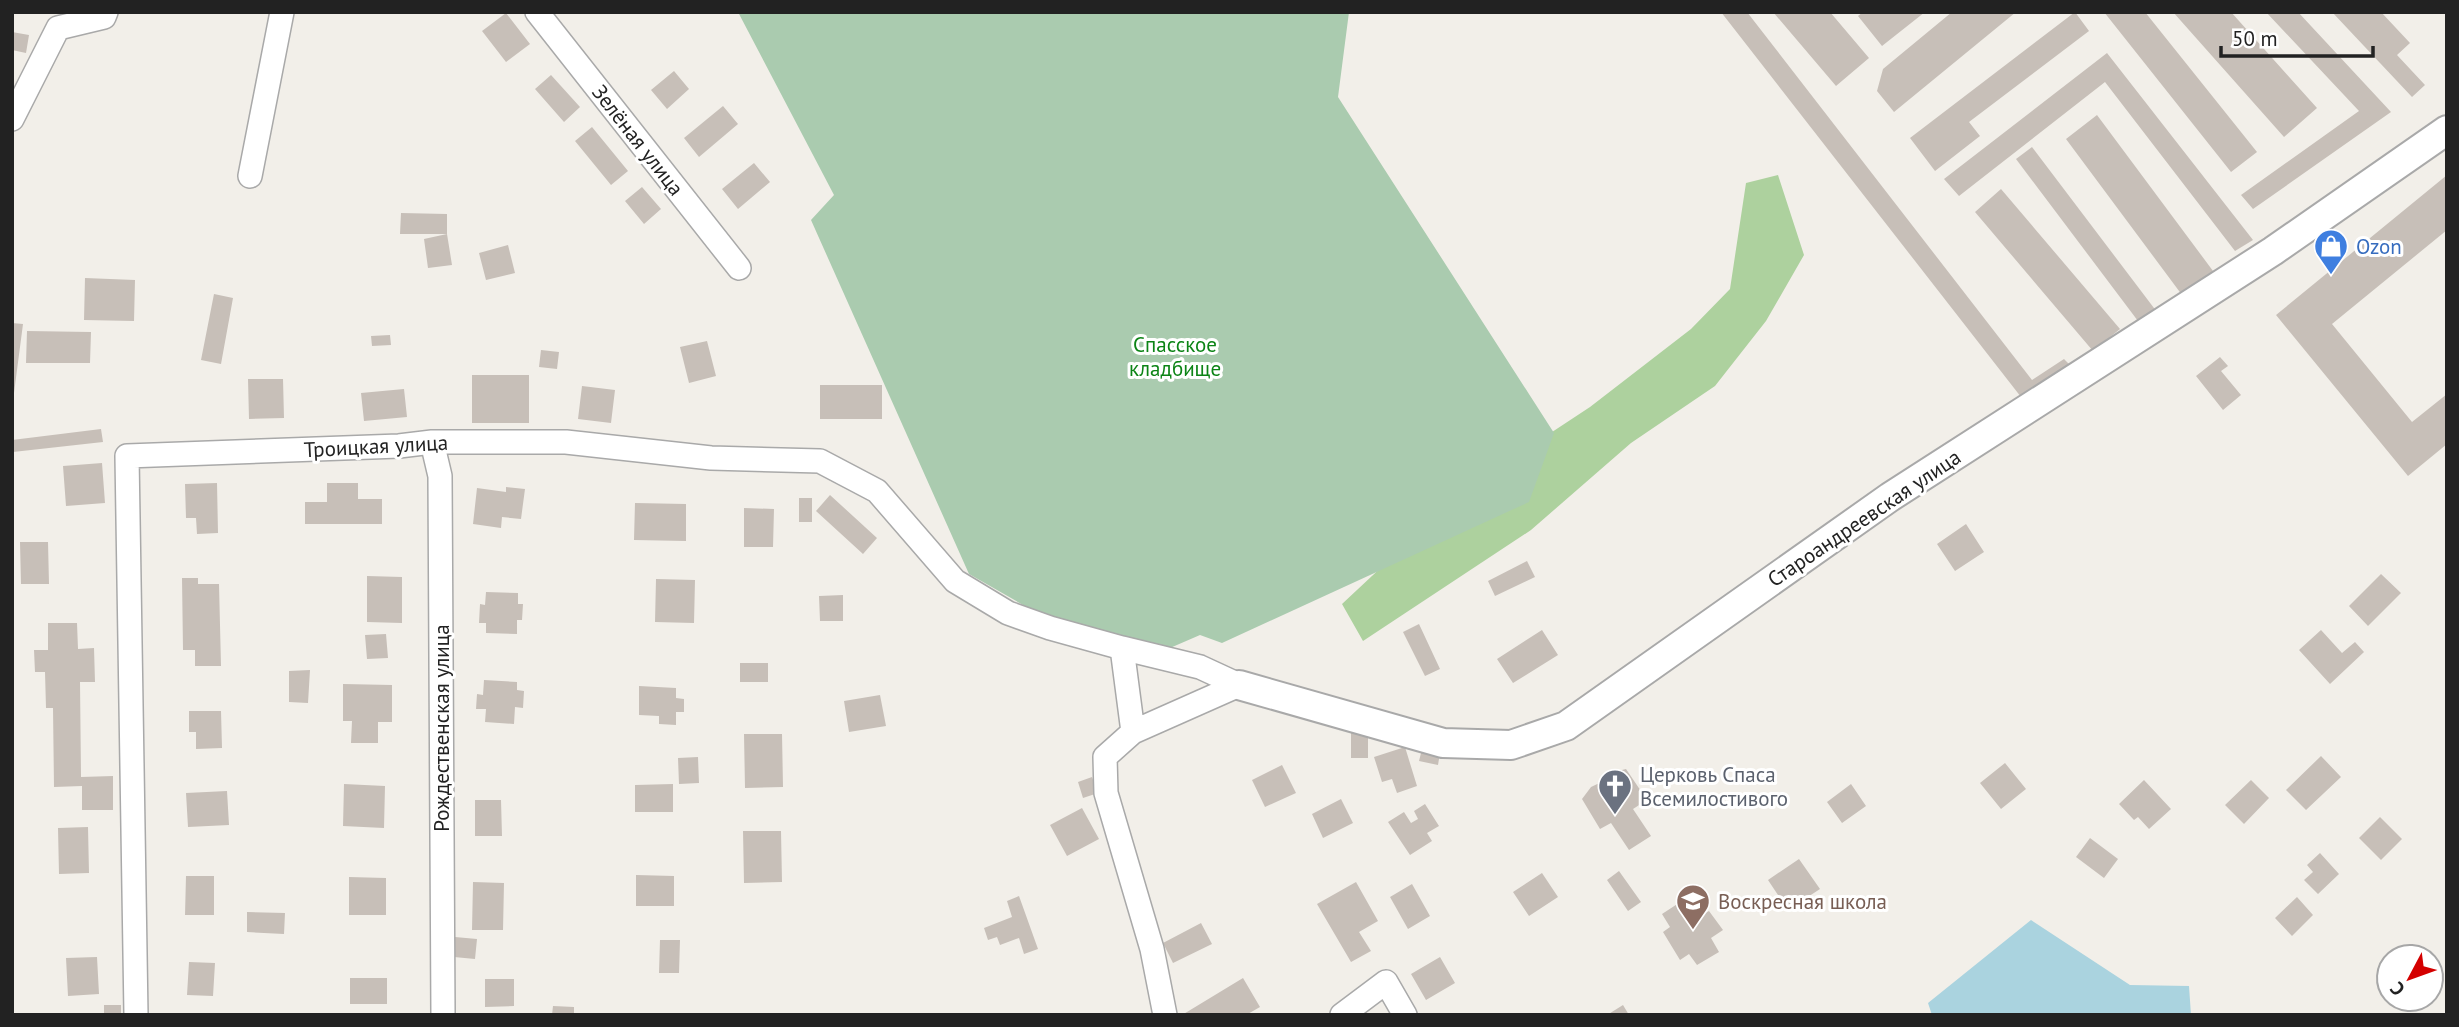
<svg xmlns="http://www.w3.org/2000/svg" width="2459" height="1027" viewBox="0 0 2459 1027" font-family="'PT Sans',sans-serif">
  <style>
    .forest { fill: #add19e }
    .cemetery { fill: #aacbaf }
    .water { fill: #aad3df }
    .building { fill: #c7bfb8 }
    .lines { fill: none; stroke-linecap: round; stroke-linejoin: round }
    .minor-casing { stroke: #a9a9a9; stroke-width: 26 }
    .tertiary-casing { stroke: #a9a9a9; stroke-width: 32 }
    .minor { stroke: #fff; stroke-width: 23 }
    .tertiary { stroke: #fff; stroke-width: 28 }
    .labels { text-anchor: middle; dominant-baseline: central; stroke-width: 6; stroke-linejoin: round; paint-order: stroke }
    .street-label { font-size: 21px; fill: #222; stroke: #fff }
    .shop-label { font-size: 21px; fill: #366cbe; stroke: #fff; text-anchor: start }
    .park-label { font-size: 21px; fill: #0c8416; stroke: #fff }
    .worship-label { font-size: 21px; fill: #5b616d; stroke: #fff; text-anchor: start }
    .education-label { font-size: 21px; fill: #785e54; stroke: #fff; text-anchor: start }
  </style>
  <rect width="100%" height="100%" fill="#f2efe9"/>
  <path class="forest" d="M1778,175L1804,255L1766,321L1715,386L1631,443L1531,530L1363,641L1342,604L1464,490L1590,407L1691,329L1730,289L1746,183Z"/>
  <path class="cemetery" d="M738,12H1349L1338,97L1554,433L1529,502L1222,643L1200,635L1170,648L1058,625L969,574L811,220L834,195Z"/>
  <path class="water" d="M2031,920L2130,985L2189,986L2191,1015H1932L1928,1003Z"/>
  <path class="building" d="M1721,12H1747L2032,380L2064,359L2077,372L2028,406Z
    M1773,12H1830L1869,58L1836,86Z
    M1863,12H1925L1882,46L1858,16Z
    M1952,12H2016L1894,112L1877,91L1883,69Z
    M2075,12L2089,31L1969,122L1980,136L1935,171L1910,138Z
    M2104,12H2145L2257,152L2231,172Z
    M2173,12H2231L2317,108L2284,137Z
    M2266,12H2298L2391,112L2253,209L2241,195L2359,111Z
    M2332,12H2381L2410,43L2397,55L2425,85L2412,97Z
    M506,13L530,44L506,62L482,31Z
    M12,32L29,35L26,53L12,50Z
    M2107,53L2253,240L2235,251L2105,82L1959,196L1944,179Z
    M674,71L689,89L667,109L651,90Z
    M551,75L580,107L564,122L535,89Z
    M723,106L738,124L699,157L684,138Z
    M2097,115L2216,275L2185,299L2066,139Z
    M592,127L628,171L611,185L575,141Z
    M2032,147L2160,316L2144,329L2016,159Z
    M754,163L770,182L738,209L722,189Z
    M2447,175V230L2332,324L2412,422L2447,394V444L2408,476L2276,315Z
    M642,187L661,209L644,224L625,201Z
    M2001,189L2120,329L2093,351L1975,212Z
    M401,213L447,214V234L452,265L428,268L424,239L447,234H400Z
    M508,245L515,273L486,280L479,253Z
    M85,278L135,280L134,321L84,320Z
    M214,294L233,298L221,364L201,360Z
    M12,323L23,324L14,393L12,392Z
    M27,331L91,332L90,363H26Z
    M390,335L391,345L372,346L371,336Z
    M707,341L716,376L689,383L680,347Z
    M541,350L559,352L557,369L539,367Z
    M2220,357L2228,366L2221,371L2241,395L2223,410L2196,376Z
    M472,375H529V423H472Z
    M248,379H283L284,418L249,419Z
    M820,385H882V419H820Z
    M582,386L615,390L611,423L578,419Z
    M404,389L407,417L364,421L361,393Z
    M101,429L103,442L13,452L12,440Z
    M102,463L105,503L66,506L63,466Z
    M217,483L218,533L197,534L196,518H186L185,484Z
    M327,483H358V499H382V524H305V502H327Z
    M506,487L525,489L521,519L502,517L501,528L473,524L477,488L506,492Z
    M830,495L877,538L863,554L816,511Z
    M799,498H812V522H799Z
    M635,503L686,504V541L634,540Z
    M744,508L774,509L773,547H744Z
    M1966,524L1984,552L1955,571L1937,544Z
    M20,542H48L49,584H21Z
    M1527,561L1535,577L1495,596L1488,581Z
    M2381,574L2401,593L2368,626L2349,606Z
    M367,576L402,577V623L367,622Z
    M182,578H198V584H219L221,666H195V650H183Z
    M656,579L695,580L694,623L655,622Z
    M486,592L518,593V604H523L522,620H517V634L486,633V623H479L480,604L485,605Z
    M843,595V621H820L819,596Z
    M48,623H77L78,649L94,648L95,682H80L81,777L113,776V810H82V786L54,787L53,708H46L45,672H35L34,650H48Z
    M1419,624L1440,669L1425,676L1403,632Z
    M1542,630L1558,655L1513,683L1497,659Z
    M2321,630L2342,653L2355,642L2364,652L2330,684L2299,650Z
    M386,634L388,658L367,659L365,635Z
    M740,663H768V682H740Z
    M310,670L308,703L289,702V671Z
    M484,680L517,682V690L524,691L523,708L515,707L514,724L485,722L486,709H476L477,694L483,695Z
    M343,684L392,685V722H378V743H351L352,721H343Z
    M639,686L676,688V698L684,699V712H676V725L659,724V716L639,715Z
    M880,695L886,726L849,732L844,701Z
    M189,711H221L222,748L196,749V732H189Z
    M1351,732H1368V758H1351Z
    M744,734H782L783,787L745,788Z
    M1405,747L1417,786L1397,793L1392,779L1382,782L1374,757Z
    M1422,749L1440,753L1438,765L1419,761Z
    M2321,756L2341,777L2306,810L2286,790Z
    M698,757L699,783L679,784L678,758Z
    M2005,763L2026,789L2001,809L1980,783Z
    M1282,765L1296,793L1265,807L1252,780Z
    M1626,769L1647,800L1633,809L1651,836L1629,850L1611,823L1600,829L1582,799L1591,787L1610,778L1614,772Z
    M1092,777L1098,793L1083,798L1078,782Z
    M2144,780L2171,809L2149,829L2138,817L2134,820L2119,804Z
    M2251,780L2269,798L2244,824L2225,805Z
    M344,784L385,786L384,828L343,826Z
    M673,784V812H635V785Z
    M1851,784L1866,806L1842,823L1827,802Z
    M227,791L229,825L188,827L186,793Z
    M1341,799L1353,823L1323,838L1312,814Z
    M475,800H501L502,836H475Z
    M1425,804L1439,826L1427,833L1432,841L1410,855L1388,822L1404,812L1411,823L1418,819L1414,811Z
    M1082,808L1099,839L1067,856L1050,825Z
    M2380,817L2402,839L2381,860L2359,838Z
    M88,827L89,873L59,874L58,828Z
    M743,831H781L782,882L744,883Z
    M2090,838L2118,859L2104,878L2076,857Z
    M2320,853L2339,874L2318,894L2304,880L2313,872L2307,865Z
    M1799,859L1820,889L1788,910L1768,880Z
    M1619,871L1641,902L1628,911L1607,880Z
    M1542,873L1558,897L1529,916L1513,892Z
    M636,875L674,876V906H636Z
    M186,876H214V915H185Z
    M349,877L386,878V915H349Z
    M473,882L504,883L503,930H472Z
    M1356,882L1378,921L1359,932L1371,951L1351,962L1317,904Z
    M1412,884L1430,916L1408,929L1390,897Z
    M1019,896L1038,949L1024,954L1019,938L1000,945L997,937L988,940L984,928L1012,917L1007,901Z
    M2297,897L2313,915L2292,936L2275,918Z
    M1685,899L1698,917L1709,911L1723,930L1711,938L1719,952L1697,965L1689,954L1680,960L1663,932L1670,927L1662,914Z
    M247,912L285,913L284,934L247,932Z
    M1201,923L1212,944L1173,963L1163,943Z
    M455,937L477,939L475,959L454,957Z
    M660,940H680L679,973H659Z
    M97,957L99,994L68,996L66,958Z
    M1440,957L1455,983L1426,1000L1411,974Z
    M189,962L215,963L213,996L187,995Z
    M350,978H387V1004H350Z
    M1243,978L1260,1007L1246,1015H1182Z
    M485,979H514V1006L485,1007Z
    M104,1005H121V1015H104Z
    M1623,1005L1629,1015H1607Z
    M553,1006L574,1007V1015H552Z"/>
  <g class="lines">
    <g class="minor-casing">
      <path id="minor" d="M537,12L739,268
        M12,119L58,28L104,17L106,12
        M250,176L282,12
        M432,442L440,476L443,1015
        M1122,648L1133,732
        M136,1015L127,456L399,446L432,442H566L711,458L820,461L877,491L955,581L1008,613L1050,628L1122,648L1200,667L1239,685
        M1165,1015L1152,949L1106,793L1105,757L1133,732L1239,685
        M1342,1015L1386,982L1405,1015"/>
    </g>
    <g class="tertiary-casing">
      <path id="tertiary" d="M1239,685L1443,743L1511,745L1566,726L1890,497L2273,251L2447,130"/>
    </g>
    <use href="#minor" class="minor"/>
    <use href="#tertiary" class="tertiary"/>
  </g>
  <defs>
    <g id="shop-pin" transform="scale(1.75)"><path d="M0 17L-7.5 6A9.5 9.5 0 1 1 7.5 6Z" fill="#3f7fe0" stroke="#fff"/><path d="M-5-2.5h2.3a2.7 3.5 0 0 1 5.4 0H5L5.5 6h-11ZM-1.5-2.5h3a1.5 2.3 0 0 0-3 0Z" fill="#fff"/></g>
    <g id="church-pin" transform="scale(1.75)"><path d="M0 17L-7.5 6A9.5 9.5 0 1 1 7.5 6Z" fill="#6b7280" stroke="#fff"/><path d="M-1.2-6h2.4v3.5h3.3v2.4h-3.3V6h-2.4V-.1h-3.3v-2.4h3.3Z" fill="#fff"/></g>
    <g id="school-pin" transform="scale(1.75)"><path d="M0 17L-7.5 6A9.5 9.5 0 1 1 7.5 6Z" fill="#8d6e63" stroke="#fff"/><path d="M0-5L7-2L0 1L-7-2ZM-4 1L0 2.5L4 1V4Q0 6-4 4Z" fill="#fff"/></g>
  </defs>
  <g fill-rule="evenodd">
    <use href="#shop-pin" x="2331" y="246"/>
    <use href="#church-pin" x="1615" y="786"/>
    <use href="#school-pin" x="1693" y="901"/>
  </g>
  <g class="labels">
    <g class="street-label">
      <text transform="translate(638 140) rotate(52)">Зелёная улица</text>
      <text transform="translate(376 446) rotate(-3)">Троицкая улица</text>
      <text transform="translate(1864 518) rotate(-34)">Староандреевская улица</text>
      <text transform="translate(441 728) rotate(-90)">Рождественская улица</text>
    </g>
    <g class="shop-label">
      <text x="2356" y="246">Ozon</text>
    </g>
    <g class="park-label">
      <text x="1175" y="344">Спасское<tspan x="1175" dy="24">кладбище</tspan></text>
    </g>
    <g class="worship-label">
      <text x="1640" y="774">Церковь Спаса<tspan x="1640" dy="24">Всемилостивого</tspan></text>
    </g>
    <g class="education-label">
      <text x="1718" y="901">Воскресная школа</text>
    </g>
  </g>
  <rect width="2459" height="1027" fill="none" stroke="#222222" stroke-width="28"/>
  <g transform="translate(2410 978) rotate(229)"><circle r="33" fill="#ffffff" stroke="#a7a7a7" stroke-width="2"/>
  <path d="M0-5L12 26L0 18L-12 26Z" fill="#d40000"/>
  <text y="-10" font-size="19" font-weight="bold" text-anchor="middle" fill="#222222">С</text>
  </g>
  <path d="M2221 46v10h152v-10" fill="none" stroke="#222222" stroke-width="3.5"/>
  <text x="2232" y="46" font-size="21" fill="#222222" stroke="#ffffff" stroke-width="5" paint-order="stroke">50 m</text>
</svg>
